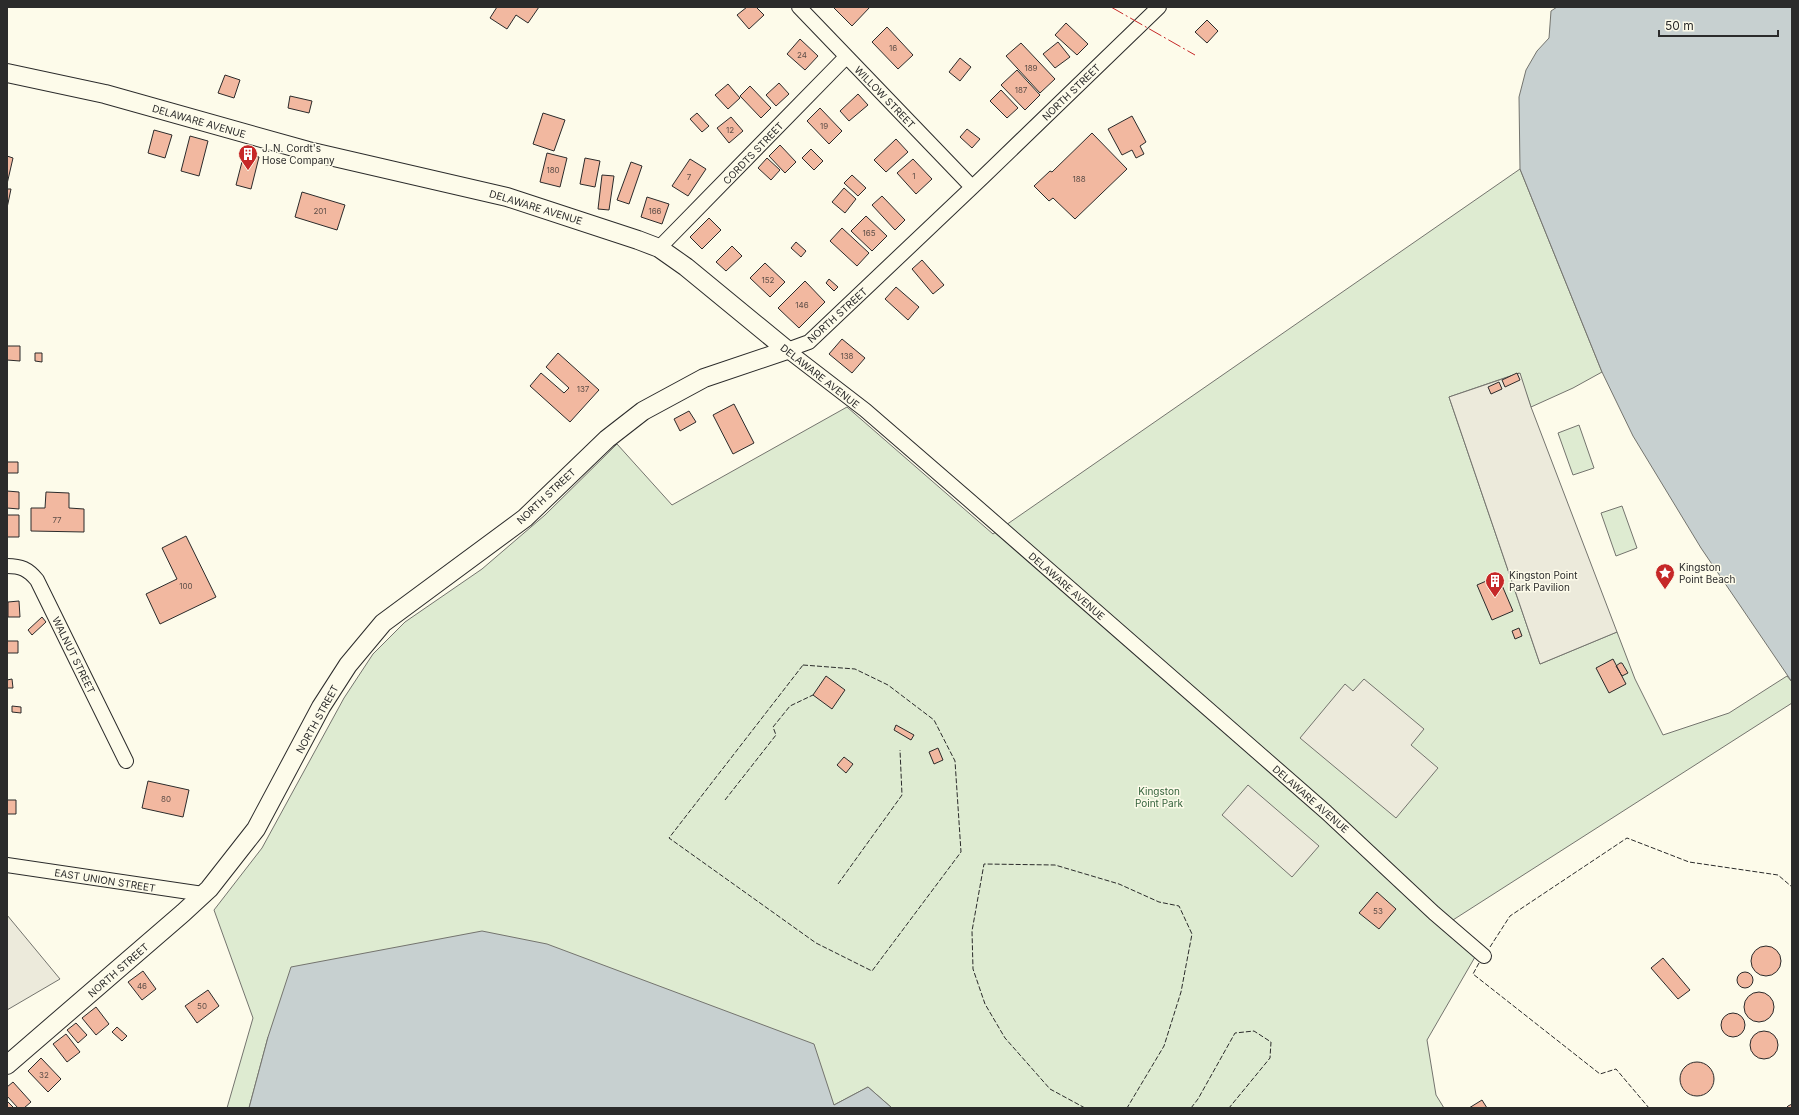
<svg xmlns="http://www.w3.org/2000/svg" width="1799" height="1115" viewBox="0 0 1799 1115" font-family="Inter,sans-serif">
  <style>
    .green { fill: #deebd1; stroke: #74746e }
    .parking { fill: #eceadb; stroke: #74746e }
    .water { fill: #c7d0d0; stroke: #74746e }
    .building { fill: #f2b8a0; stroke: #2b2b2b }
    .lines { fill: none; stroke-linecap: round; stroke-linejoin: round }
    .minor-casing { stroke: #2b2b2b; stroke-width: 16 }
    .tertiary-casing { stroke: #2b2b2b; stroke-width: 20 }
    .minor { stroke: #fdfbea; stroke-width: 14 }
    .tertiary { stroke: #fdfbea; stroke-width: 18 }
    .fence { stroke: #2b2b2b; stroke-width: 1; stroke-dasharray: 5 2; stroke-linecap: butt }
    .power { stroke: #c62828; stroke-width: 1; stroke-dasharray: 14 3 2 3; stroke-linecap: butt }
    .labels { text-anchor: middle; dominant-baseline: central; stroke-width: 3; stroke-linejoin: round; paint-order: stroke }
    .number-label { font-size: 8px; fill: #5d4e48 }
    .street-label { font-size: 10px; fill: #2b2b2b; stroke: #fdfbea }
    .poi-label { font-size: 10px; fill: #2b2b2b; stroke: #fdfbea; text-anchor: start }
    .park-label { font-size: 10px; fill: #34623c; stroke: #fdfbea }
  </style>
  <rect width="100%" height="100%" fill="#fdfbea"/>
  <path class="green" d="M1520,169L1602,372L1573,388L1531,407L1519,373L1449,397L1540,664L1617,632L1635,679L1663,735L1729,713L1787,676L1792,682V703L1442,927L1475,957L1427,1040L1436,1095L1444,1108H892L868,1087L834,1105L268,1037L249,1108H227L253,1018L214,910L262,848L344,698L373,654L405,622L482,569L545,515L617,444L672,505L847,407L993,534Z
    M1579,425L1594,468L1573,475L1558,433Z
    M1622,506L1637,548L1616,556L1601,513Z"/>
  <path class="parking" d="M1520,373L1531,407L1617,632L1540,664L1449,397Z
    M1364,679L1424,729L1411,745L1438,768L1396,818L1300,738L1345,684L1353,691Z
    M1248,785L1319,846L1292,877L1222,815Z
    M7,915L60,979L7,1010Z"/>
  <path class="water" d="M1557,7H1792V682L1701,548L1633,436L1602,372L1520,169L1519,97L1526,70L1537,51L1549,38L1551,11Z
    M482,931L547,944L814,1044L834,1105L868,1087L892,1108H249L268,1037L291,967Z"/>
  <path class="building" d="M497,7H539L528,23L516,15L507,29L490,18Z
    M747,7H756L764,15L749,29L737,15Z
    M833,7H870L852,26Z
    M1207,20L1218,31L1207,43L1195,32Z
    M1066,23L1088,44L1077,55L1055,35Z
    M887,27L913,55L898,69L872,42Z
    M800,39L818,56L805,70L787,54Z
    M1058,42L1070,57L1055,68L1043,54Z
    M1021,43L1055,79L1040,93L1006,56Z
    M960,58L971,67L960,81L949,72Z
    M1017,70L1040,95L1025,110L1001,85Z
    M225,75L240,80L234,98L218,93Z
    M779,83L789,94L776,106L766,95Z
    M728,84L740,98L728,109L715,95Z
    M750,86L771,108L761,118L740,96Z
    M1001,90L1018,108L1007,118L990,101Z
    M858,94L868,105L849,121L840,111Z
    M290,96L312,101L309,113L288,108Z
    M820,108L842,131L829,144L807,121Z
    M543,113L565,120L554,151L533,144Z
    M697,113L709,126L702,132L690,119Z
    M1132,116L1146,142L1140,146L1144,154L1136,158L1132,150L1122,155L1108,129Z
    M731,117L743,131L729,143L717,128Z
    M967,129L980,139L972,148L960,137Z
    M154,130L172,135L165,158L148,153Z
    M1092,133L1127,169L1075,219L1053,198L1049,201L1034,186L1050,171L1052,172Z
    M190,136L208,141L199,176L181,171Z
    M896,139L908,152L886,172L874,160Z
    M780,145L796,162L785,173L769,156Z
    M811,149L823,161L814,170L802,158Z
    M547,153L567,158L560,187L540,182Z
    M244,154L259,157L251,189L236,185Z
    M7,156L13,158L7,184Z
    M585,158L600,161L595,187L580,184Z
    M767,158L780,170L771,180L758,168Z
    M690,159L706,169L688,196L672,186Z
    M913,159L932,179L916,194L897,173Z
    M631,162L642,166L629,204L617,200Z
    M602,175L614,176L609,210L598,209Z
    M852,175L866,188L858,196L844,183Z
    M844,188L856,199L845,213L832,202Z
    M7,189H11L7,208Z
    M302,192L345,205L337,230L295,217Z
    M882,196L905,220L895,230L872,205Z
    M647,197L669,204L662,224L641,217Z
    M866,216L887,236L872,251L851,231Z
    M709,218L721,230L702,249L690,237Z
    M842,228L869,253L857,266L830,241Z
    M796,242L806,251L801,257L791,248Z
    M732,246L742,256L726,271L716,262Z
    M922,260L944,285L933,294L912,269Z
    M765,263L785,282L770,297L750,278Z
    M829,279L838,287L834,291L826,283Z
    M805,281L825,302L799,328L778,308Z
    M896,287L919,307L908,320L885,299Z
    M842,339L865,358L852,373L829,354Z
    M7,346H20V361L7,360Z
    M35,353H42V362L35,361Z
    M558,353L599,390L570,422L530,386L541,373L564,393L569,388L546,367Z
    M1517,373L1520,380L1505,387L1502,380Z
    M1499,382L1502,389L1491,394L1488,387Z
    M734,404L754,443L733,454L713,415Z
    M689,411L696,422L680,431L674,419Z
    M7,462H18V473H7Z
    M7,491L19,492V509L7,508Z
    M46,492L69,493V508L84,509V532L31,531V508H45Z
    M7,515H19V537H7Z
    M186,536L216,597L160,624L146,594L177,579L162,548Z
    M1498,576L1513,611L1492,620L1477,585Z
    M19,601L20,617H8V602Z
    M42,617L46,622L32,635L28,630Z
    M1519,628L1522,636L1515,639L1512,631Z
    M7,641H18V653H7Z
    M1613,659L1626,684L1609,693L1596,668Z
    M1620,663H1622L1628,673L1622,676L1616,666Z
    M826,676L845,690L832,709L813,695Z
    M12,679L13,688H7V680Z
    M12,706L21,707V713L12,712Z
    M896,725L914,735L911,740L894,730Z
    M938,748L943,760L934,764L929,752Z
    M844,757L853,764L846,773L837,765Z
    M148,781L189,790L183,817L142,808Z
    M7,800H16V814H7Z
    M1377,892L1396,909L1379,929L1359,913Z
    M1751 961a15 15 0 1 1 30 0a15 15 0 1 1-30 0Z
    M1663,958L1690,990L1678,999L1651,968Z
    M143,971L156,989L142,1000L128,982Z
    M1737 980a8 8 0 1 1 16 0a8 8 0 1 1-16 0Z
    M208,990L219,1006L197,1023L185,1006Z
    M1744 1007a15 15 0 1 1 30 0a15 15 0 1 1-30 0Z
    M96,1007L109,1024L96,1035L82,1018Z
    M1721 1025a12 12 0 1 1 24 0a12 12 0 1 1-24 0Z
    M76,1023L87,1035L78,1043L67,1030Z
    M117,1027L127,1036L122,1041L112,1032Z
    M1750 1045a14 14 0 1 1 28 0a14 14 0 1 1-28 0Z
    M66,1034L80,1052L67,1062L53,1044Z
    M41,1058L61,1079L48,1092L28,1071Z
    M1680 1079a17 17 0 1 1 34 0a17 17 0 1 1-34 0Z
    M13,1082L31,1102L24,1108H18L7,1096V1087Z
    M1482,1100L1487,1108H1469Z
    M7,1101L14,1108H7Z
    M1792,1104V1108H1786L1788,1106Z"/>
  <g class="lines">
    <g class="minor-casing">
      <path id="minor" d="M799,7L972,187
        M659,248L846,57
        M787,350L865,410L969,500L1326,812L1434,913L1484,956
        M787,350L809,342L983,177L1159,7
        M7,566C21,566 28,569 37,580L126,761
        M7,865L203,894"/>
    </g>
    <g class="tertiary-casing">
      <path id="tertiary" d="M7,73L105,94L308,151L507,197L638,240L659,248L686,267L787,350
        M7,1065L183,913L209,889L256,829L321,707L348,665L383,623L525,518L607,439L643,411L704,378L787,350"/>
    </g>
    <use href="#minor" class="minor"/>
    <use href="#tertiary" class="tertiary"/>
    <path class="fence" d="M803,665L855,669L888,685L934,720L955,761L961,852L872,971L816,943L669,838Z
      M725,800L776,735L773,727L790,706L813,695
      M838,884L902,795L900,750
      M1490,947L1510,916L1627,838L1689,862L1778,875L1792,887
      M1479,963L1473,974L1600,1074L1616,1069L1649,1108
      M1085,1108L1050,1089L1005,1038L985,1004L973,969L972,931L984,864L1055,865L1119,884L1159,902L1179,906L1192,934L1181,992L1164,1046L1127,1108
      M1191,1108L1198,1099L1235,1033L1254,1031L1271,1042L1270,1058L1229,1108"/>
    <path class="power" d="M1111,7L1195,55"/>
  </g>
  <defs>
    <g id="building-pin" transform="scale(1)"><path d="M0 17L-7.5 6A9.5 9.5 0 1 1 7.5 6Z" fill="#c62828" stroke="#fdfbea"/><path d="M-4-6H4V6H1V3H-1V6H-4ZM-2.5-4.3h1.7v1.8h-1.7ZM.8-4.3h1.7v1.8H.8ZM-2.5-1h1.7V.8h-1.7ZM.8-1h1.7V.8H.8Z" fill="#fff"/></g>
    <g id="sight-pin" transform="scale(1)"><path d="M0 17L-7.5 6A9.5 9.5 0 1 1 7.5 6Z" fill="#c62828" stroke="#fdfbea"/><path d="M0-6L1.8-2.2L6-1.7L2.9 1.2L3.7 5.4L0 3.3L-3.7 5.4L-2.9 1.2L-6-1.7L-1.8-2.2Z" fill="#fff"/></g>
  </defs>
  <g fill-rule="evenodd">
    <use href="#building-pin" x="248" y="154"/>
    <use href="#sight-pin" x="1665" y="573"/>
    <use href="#building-pin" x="1495" y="581"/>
  </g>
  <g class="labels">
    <g class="number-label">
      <text x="893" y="48">16</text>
      <text x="802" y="55">24</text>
      <text x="1031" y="68">189</text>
      <text x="1021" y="90">187</text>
      <text x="824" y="126">19</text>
      <text x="730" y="130">12</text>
      <text x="553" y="170">180</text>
      <text x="914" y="176">1</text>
      <text x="689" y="177">7</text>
      <text x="1079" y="179">188</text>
      <text x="320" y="211">201</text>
      <text x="655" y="211">166</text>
      <text x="869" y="233">165</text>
      <text x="768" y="280">152</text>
      <text x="802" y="305">146</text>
      <text x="847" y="356">138</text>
      <text x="583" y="389">137</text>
      <text x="57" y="520">77</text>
      <text x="186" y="586">100</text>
      <text x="166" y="799">80</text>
      <text x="1378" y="911">53</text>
      <text x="142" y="986">46</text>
      <text x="202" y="1006">50</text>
      <text x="44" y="1075">32</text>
    </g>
    <g class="street-label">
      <text transform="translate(1071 92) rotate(-44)">NORTH STREET</text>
      <text transform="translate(885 97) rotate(46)">WILLOW STREET</text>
      <text transform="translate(199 121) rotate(16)">DELAWARE AVENUE</text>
      <text transform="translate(753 153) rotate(-46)">CORDTS STREET</text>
      <text transform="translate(536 207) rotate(17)">DELAWARE AVENUE</text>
      <text transform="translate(837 315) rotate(-42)">NORTH STREET</text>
      <text transform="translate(820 376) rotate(38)">DELAWARE AVENUE</text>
      <text transform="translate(546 496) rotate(-43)">NORTH STREET</text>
      <text transform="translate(1067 586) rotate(41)">DELAWARE AVENUE</text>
      <text transform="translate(74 655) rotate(64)">WALNUT STREET</text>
      <text transform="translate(317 719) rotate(-61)">NORTH STREET</text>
      <text transform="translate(1311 799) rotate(41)">DELAWARE AVENUE</text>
      <text transform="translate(105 880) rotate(9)">EAST UNION STREET</text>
      <text transform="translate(118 970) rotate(-41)">NORTH STREET</text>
    </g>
    <g class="poi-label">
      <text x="262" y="148">J. N. Cordt's<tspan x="262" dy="12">Hose Company</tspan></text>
      <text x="1679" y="567">Kingston<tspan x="1679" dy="12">Point Beach</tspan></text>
      <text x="1509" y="575">Kingston Point<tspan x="1509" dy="12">Park Pavilion</tspan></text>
    </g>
    <g class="park-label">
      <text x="1159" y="791">Kingston<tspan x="1159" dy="12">Point Park</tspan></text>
    </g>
  </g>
  <rect width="1799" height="1115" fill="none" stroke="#2b2b2b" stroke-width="16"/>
  <path d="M1659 30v6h119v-6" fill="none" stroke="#2b2b2b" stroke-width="2"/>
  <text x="1665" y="30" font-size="12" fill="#2b2b2b" stroke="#fdfbea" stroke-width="3" paint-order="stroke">50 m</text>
</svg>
